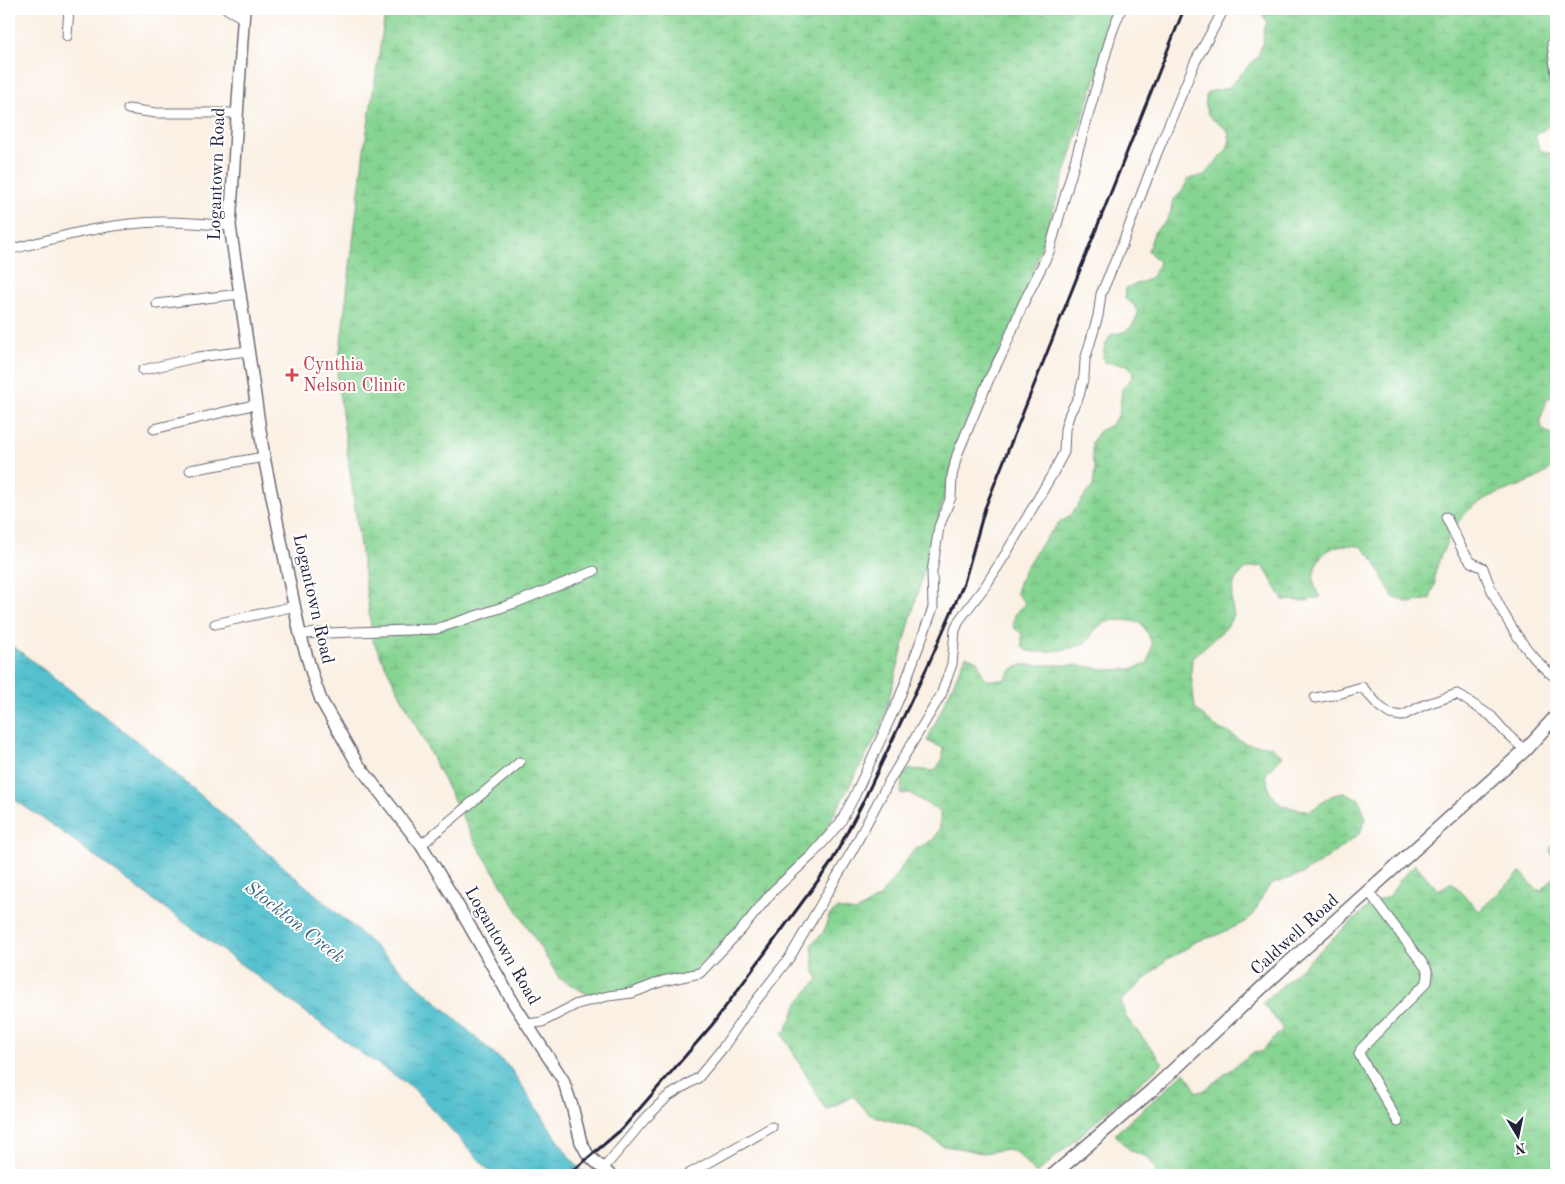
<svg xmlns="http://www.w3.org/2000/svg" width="1565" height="1184" viewBox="0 0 1565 1184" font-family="'Old Standard TT',serif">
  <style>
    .wetland { fill: url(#wetland-marsh); stroke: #547b66 }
    .water { fill: url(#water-ripples); stroke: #3c7284 }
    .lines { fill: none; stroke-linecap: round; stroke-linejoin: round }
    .minor-casing { stroke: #6e6a76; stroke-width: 11 }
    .tertiary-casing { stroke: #6e6a76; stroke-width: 14 }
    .secondary-casing { stroke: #6e6a76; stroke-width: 15 }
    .minor { stroke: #fff; stroke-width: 9 }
    .tertiary { stroke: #fff; stroke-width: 11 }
    .secondary { stroke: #fff; stroke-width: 12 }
    .rail { stroke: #22223b; stroke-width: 3 }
    .health-dot { fill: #e0444e; stroke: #fff; stroke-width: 2 }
    .labels { text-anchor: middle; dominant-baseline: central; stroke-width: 4; stroke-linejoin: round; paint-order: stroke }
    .street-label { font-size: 18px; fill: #22223b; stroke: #fff }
    .health-label { font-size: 18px; fill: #be3a42; stroke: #fff; text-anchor: start }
    .water-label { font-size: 19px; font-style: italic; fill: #366276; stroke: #fff }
  </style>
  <defs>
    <pattern id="wetland-marsh" width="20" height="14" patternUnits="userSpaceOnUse" patternTransform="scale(1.25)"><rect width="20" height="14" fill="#86d492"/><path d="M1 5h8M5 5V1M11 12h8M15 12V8" fill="none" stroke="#73b67f"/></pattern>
    <pattern id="water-ripples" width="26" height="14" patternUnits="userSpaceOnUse" patternTransform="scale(1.25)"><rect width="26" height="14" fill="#55c1ce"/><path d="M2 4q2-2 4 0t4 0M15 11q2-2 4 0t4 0" fill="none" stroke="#469ca8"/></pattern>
  </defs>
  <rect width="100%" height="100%" fill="#fff"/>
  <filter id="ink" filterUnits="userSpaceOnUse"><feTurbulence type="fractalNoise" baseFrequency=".02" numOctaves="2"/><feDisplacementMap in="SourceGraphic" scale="10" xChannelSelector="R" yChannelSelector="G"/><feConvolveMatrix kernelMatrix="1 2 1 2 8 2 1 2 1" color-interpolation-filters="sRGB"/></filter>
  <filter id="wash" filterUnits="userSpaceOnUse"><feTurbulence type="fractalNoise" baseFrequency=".0096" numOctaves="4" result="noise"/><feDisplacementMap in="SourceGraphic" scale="20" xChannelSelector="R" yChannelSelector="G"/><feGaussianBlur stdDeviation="1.12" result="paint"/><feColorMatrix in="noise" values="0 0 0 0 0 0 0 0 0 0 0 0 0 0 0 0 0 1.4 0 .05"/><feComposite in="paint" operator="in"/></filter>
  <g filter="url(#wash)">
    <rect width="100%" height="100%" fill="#faf0e3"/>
    <path class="wetland" d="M386,9H1118L1022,306L961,434L881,728L812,855L690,974L596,999L559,978L474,840L373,641L337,376L364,150Z
      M1262,9H1556V120L1535,136L1540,150L1551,154L1556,160V394L1547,399L1540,421L1542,428L1556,439V463C1532,492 1484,486 1459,521C1450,533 1439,558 1435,573C1434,577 1435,581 1435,584C1434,589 1431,594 1430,599L1409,603L1393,597L1373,559L1361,546C1354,546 1344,544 1338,546C1315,553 1307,577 1320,597L1306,601L1283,600L1263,566C1257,567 1248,567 1244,571C1230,580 1230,600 1234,615L1227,627L1192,658L1191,675L1195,708L1215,727L1229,733L1246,744L1271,746L1282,756L1266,774L1269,791L1282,806L1310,811L1331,796L1344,792L1359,799L1366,819L1360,833L1327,858L1302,874L1270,885L1261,899L1254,914L1245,922L1215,936L1197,941L1181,952L1167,959L1121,1001L1125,1016L1163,1063L1036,1174L1017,1153L1007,1149L982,1153L959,1148L943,1146L918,1129L870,1115L853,1096L826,1110L782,1033L786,1031L799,1001L818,980L814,969L812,944L823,933L829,916L837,909L856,912L880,897L914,850L934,839L940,827V812L909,793L901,794L902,776L910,769L935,771L943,758V748L927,741L966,656L977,661L983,675L988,680H1004L1011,670L1022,665H1075L1110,670L1131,669L1147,664C1155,644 1152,640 1141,623C1130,621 1118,618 1107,622C1093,627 1094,635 1085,643C1078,649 1038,654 1029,651C1026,650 1024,648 1022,647V634L1013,627L1015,614L1025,603L1016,593C1022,567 1041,543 1059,523C1063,520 1068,518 1071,514C1080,505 1084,494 1093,486L1095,470L1092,458V442L1099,431L1111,425L1119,414L1122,389L1132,378L1133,372L1128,365L1104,362C1101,353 1106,341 1112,334C1129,332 1132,329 1138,313L1133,304L1125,299L1126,288C1144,280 1153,283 1159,262L1148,251L1154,233L1158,228L1165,223L1171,212L1172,202L1183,190L1188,179L1204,175L1226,151L1230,140L1228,131C1213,117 1201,118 1207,93C1214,89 1221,91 1229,87L1258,56L1264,40L1263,33L1267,22L1261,12Z
      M1556,841V1175H1154L1156,1173L1155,1168L1148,1157C1130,1153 1126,1147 1115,1134L1185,1072L1197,1092L1203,1091L1252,1053L1261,1052L1283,1029L1263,1003L1372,903L1389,897L1400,880L1415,864L1438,890L1452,882L1479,911L1521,872L1537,890H1542L1556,875V867L1550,849Z"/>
    <path class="water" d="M9,643L147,749L351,925L510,1068L570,1158L585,1175H493L412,1087L358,1051L58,829L9,796Z"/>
  </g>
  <g filter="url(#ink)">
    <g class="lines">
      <g class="minor-casing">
        <path id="minor" d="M227,9L243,18
          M67,36L69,9
          M1552,43L1556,74
          M128,109L156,113H236
          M9,250C59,237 111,222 164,222C186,222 208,224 230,226
          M157,304L239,294
          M143,370L198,357L248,351
          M154,429L257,404
          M190,470L264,457
          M1446,517L1463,551L1471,562L1483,568C1492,595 1512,632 1531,654C1538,663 1547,671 1556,678
          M215,624L295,606
          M300,634L436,629L515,603L594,571
          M1315,698L1338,694L1362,687L1380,707L1390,714L1402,716L1424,705L1457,694L1491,716L1507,734L1525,750
          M421,845L520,762
          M1369,892L1426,968L1428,974L1427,982L1361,1049L1359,1054L1398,1122
          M527,1024L542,1022L577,1004L608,996L632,993L663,981L700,973L741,930L773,891L812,855L840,823L854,797L880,741L899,699L933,608L932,572L939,527L951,497L952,476L957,455L989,379L1004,350L1022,306L1049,252L1112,32L1121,9
          M603,1169L644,1120L667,1097L698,1078L722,1049L745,1015L790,957L852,851L888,783L941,695L952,664L955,630L960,619L986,585L1005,555L1053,473L1064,452L1065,429L1070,413L1079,396L1084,376L1085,360L1098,316L1101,294L1122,245L1157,153L1195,62L1224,9
          M687,1175L772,1127"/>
      </g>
      <g class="tertiary-casing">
        <path id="tertiary" d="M244,9L230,226L264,457L300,634L314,680L321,700L357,763L421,845L453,897L514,1004L563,1080L572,1106L581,1142L588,1155L610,1175"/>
      </g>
      <g class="secondary-casing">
        <path id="secondary" d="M1053,1175L1152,1090L1284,967L1525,750L1556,716"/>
      </g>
      <use href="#minor" class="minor"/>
      <use href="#tertiary" class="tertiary"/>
      <use href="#secondary" class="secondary"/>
      <path class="rail" d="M568,1175L622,1129L712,1025L831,863L863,802L929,663L964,583L985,508L1184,9"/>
    </g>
  </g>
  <path class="health-dot" d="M289.5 367.5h5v5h5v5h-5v5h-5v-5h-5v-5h5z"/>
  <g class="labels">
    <g class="street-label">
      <text transform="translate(217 174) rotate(-88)">Logantown Road</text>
      <text transform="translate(313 599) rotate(77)">Logantown Road</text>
      <text transform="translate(1295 935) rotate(-42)">Caldwell Road</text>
      <text transform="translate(502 946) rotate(60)">Logantown Road</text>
    </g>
    <g class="health-label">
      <text x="303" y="365">Cynthia<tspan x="303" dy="21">Nelson Clinic</tspan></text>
    </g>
    <g class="water-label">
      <text transform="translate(294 923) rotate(38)">Stockton Creek</text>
    </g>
  </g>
  <rect width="1565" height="1184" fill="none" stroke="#fff" stroke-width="30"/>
  <g transform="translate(1518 1136) rotate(170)" stroke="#ffffff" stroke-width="4" paint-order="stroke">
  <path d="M0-4L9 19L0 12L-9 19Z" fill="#22223b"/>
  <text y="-8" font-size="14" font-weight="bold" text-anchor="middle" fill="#22223b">N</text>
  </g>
</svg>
